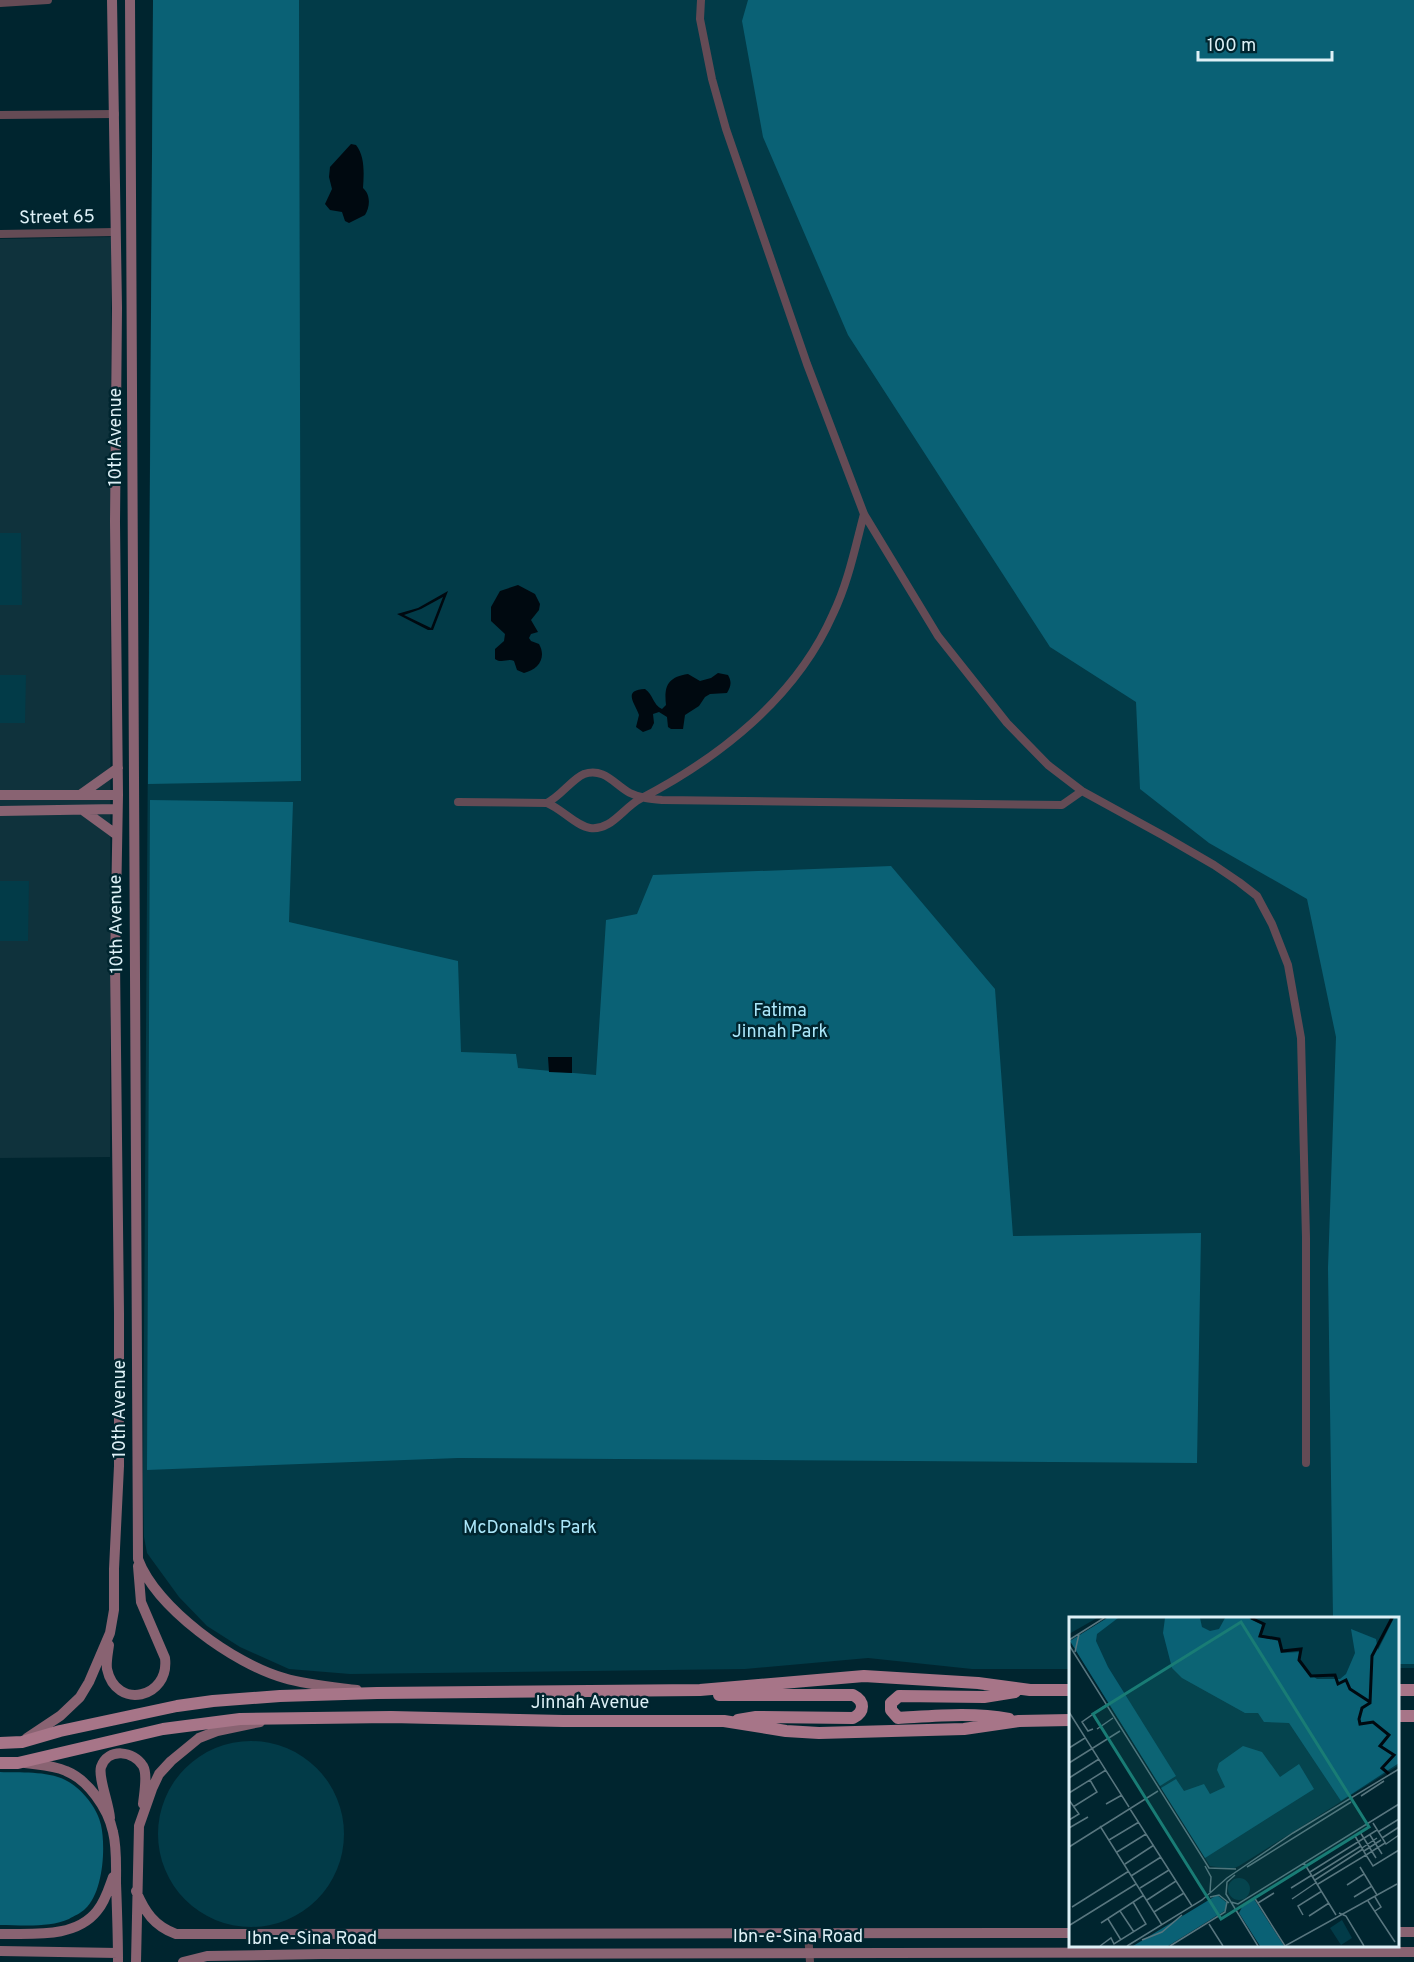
<svg xmlns="http://www.w3.org/2000/svg" width="1414" height="1962" viewBox="0 0 1414 1962" font-family="Overpass,sans-serif">
  <style>
    .built { fill: #0f323c }
    .green { fill: #023b48 }
    .forest { fill: #0a6175 }
    .water { fill: #000910; fill-rule: evenodd }
    .lines { fill: none; stroke-linecap: round; stroke-linejoin: round }
    .street { stroke: #644b55; stroke-width: 8 }
    .secondary { stroke: #896372; stroke-width: 10 }
    .primary { stroke: #a77588; stroke-width: 12 }
    .labels { text-anchor: middle; dominant-baseline: central; stroke-width: 5; stroke-linejoin: round; paint-order: stroke }
    .street-label { font-size: 18px; fill: #ddf0f6; stroke: #00252f }
    .park-label { font-size: 18px; fill: #abe7fa; stroke: #00252f }
    .inset-river { fill: none; stroke: #000910; stroke-width: 3 }
    .inset-road { fill: none; stroke: #58767f; stroke-width: 1.5 }
    .view { fill: #197c75; fill-opacity: 0.15; stroke: #197c75; stroke-width: 3 }
    .inset-edge { fill: none; stroke: #ddf0f6; stroke-width: 3 }
  </style>
  <rect width="100%" height="100%" fill="#00252f"/>
  <path class="built" d="M111,237L110,1157L0,1158V239Z"/>
  <path class="green" d="M153,0H1414V1668H1398V1618H1070V1669H972L868,1658L745,1669L350,1674L289,1669L240,1647L207,1626L179,1597L147,1553L144,1537L143,1481Z
    M0,533H21L22,605H0Z
    M0,675H26L25,723H0Z
    M0,881H29L28,941H0Z
    M158 1834a93 93 0 1 1 186 0a93 93 0 1 1-186 0Z"/>
  <path class="forest" d="M153,0H299L301,781L148,784Z
    M748,0H1414V1664H1398V1618H1333L1328,1268L1336,1037L1307,899L1209,843L1140,789L1136,702L1050,647L848,335L763,137L742,21Z
    M150,800L293,802L289,922L458,961L461,1052L516,1054L518,1068L596,1075L606,920L637,914L653,875L891,866L995,989L1013,1236L1201,1233L1197,1463L458,1458L147,1470Z
    M0,1772C22,1773 53,1770 72,1784C85,1793 98,1810 101,1825C106,1848 103,1893 85,1909C81,1913 74,1916 69,1919C49,1928 21,1925 0,1925Z"/>
  <path class="water" d="M351,144L356,145C365,156 364,174 363,188C371,195 370,207 365,215L349,223L345,221L342,212L330,210L325,204L332,189L329,177L330,167Z
    M518,585L535,594L540,604L539,610L531,620L538,632L531,634L529,638L531,641L539,644C547,658 538,670 524,673L517,670L514,661C508,658 502,664 495,659V649L504,641L505,634L491,621V607L500,591Z
    M448,591L433,630H428L397,614L418,608ZM443,597L431,628L404,615L421,609Z
    M718,673L728,675C732,682 731,686 727,693L710,694L705,697L699,706L685,715L683,729H671L668,727L667,717L659,712L653,714L654,723L651,729L643,732L636,727L639,715C635,703 622,690 645,689C653,694 653,705 662,709L666,705C664,687 667,677 688,674L700,681L711,678Z
    M548,1057H572V1073L549,1072Z"/>
  <g class="lines">
    <path class="street" d="M701,0L700,19L712,79L726,129L807,364L864,514L938,636L1007,723L1048,765L1082,791L1164,836L1214,865L1239,882L1257,896L1272,924L1288,965L1301,1038L1306,1238V1463
      M0,3L48,0
      M0,115L115,114
      M0,234L115,232
      M458,802L547,803C562,809 576,826 590,828C611,831 623,808 640,799C719,758 796,698 833,614C848,583 855,548 864,514
      M547,803C562,795 572,779 584,774C604,767 615,785 630,793C640,798 651,799 662,800L1062,805L1082,791
      M808,1933L810,1962"/>
    <path class="secondary" d="M130,0L138,1559C156,1608 234,1664 284,1678C307,1685 333,1687 357,1690
      M0,795H118
      M80,795L118,768
      M0,811L117,809
      M84,811L117,835
      M109,1645C108,1653 106,1662 107,1669C116,1711 170,1698 165,1658L141,1602L138,1566
      M27,1738L60,1716L80,1697L89,1682L110,1633L114,1610V1569L119,1466V1313L115,962L118,795L115,522L117,308L112,0
      M25,1763C39,1765 53,1765 66,1771C88,1780 108,1808 113,1832C117,1848 116,1866 116,1883C117,1909 118,1936 118,1962
      M110,1818C109,1804 98,1777 101,1767C108,1747 134,1751 143,1766C148,1775 144,1793 143,1804
      M136,1891C145,1912 154,1926 176,1934L1070,1933
      M1398,1932H1414
      M0,1934C31,1933 75,1939 97,1911C105,1902 109,1888 113,1877
      M0,1951L118,1953
      M136,1962L139,1826L152,1789L159,1774L171,1761L199,1738L217,1731L260,1722
      M183,1962L207,1956L322,1954L1414,1952"/>
    <path class="primary" d="M1398,1690H1414
      M719,1695H853C865,1701 865,1712 853,1718L756,1717L738,1720
      M1398,1716H1414
      M1009,1719C973,1712 934,1716 898,1718L891,1710V1703L899,1696L984,1697L1015,1692
      M0,1743L22,1742L60,1731L177,1706L213,1701L280,1696L377,1693L700,1690L864,1676L978,1683L1030,1690H1070
      M0,1763H18L163,1729L240,1719L391,1717L563,1721H724L786,1731L819,1733L964,1729L1019,1721L1070,1720"/>
  </g>
  <g class="labels">
    <g class="street-label">
      <text transform="translate(57 218) rotate(-1)">Street 65</text>
      <text transform="translate(116 437) rotate(-90)">10th Avenue</text>
      <text transform="translate(117 924) rotate(-91)">10th Avenue</text>
      <text transform="translate(120 1409) rotate(-90)">10th Avenue</text>
      <text x="590" y="1703">Jinnah Avenue</text>
      <text x="798" y="1937">Ibn-e-Sina Road</text>
      <text x="312" y="1939">Ibn-e-Sina Road</text>
    </g>
    <g class="park-label">
      <text x="780" y="1011">Fatima<tspan x="780" dy="21">Jinnah Park</tspan></text>
      <text x="530" y="1528">McDonald's Park</text>
    </g>
  </g>
  <g transform="translate(1069 1617)">
    <rect width="330" height="330" fill="#00252f"/>
    <path d="M5,1H28L0,17V4ZM38,1H330V148L170,249L163,252L141,249L1,24ZM159 272a11 11 0 1 1 22 0a11 11 0 1 1-22 0ZM273,303L283,321L272,328L261,311Z" fill="#023b48"/>
    <path d="M38,1H49L28,17L27,24L39,50L107,159L91,169L1,24ZM96,1H131L133,10L141,14L150,12L156,1H180L193,8L191,20L210,24L212,36L231,35L229,44L241,57L248,62H271L277,57L286,36L282,12L307,22L309,33L325,1H330V146L272,184L220,106L195,105L189,96H176L113,61L103,51L94,16ZM174,129L193,135L211,160L230,147L245,172L136,241L92,171L107,162L115,174L135,167L141,177L156,170L148,153L150,146ZM148,278L157,285V293L99,329H64ZM185,282L215,329H191L170,296L173,290Z" fill="#0a6175"/>
    <path class="inset-river" d="M182,1L195,7L191,19L210,22L213,34L232,32L230,43L242,59L266,58L269,67L277,63L281,72L301,85M320,157L313,151L325,138L311,129L320,118L304,105L291,107L290,102L293,91L301,86L303,39L323,1"/>
    <path class="inset-road" d="M0,23L35,1M0,28L140,251L167,252M6,35L10,17M0,95L60,190M24,112L19,114L13,105L37,88M28,112L44,101M0,131L16,121M0,146L51,114M0,161L30,142M0,176L37,153M292,179L315,164M0,183L10,197L0,203M37,187L53,178M4,190L28,175L21,163M61,192L123,289M304,206L317,227L330,218M31,209L93,308M0,211L19,200M291,215L307,241M309,215L330,202M301,218L313,237M313,221L330,210M40,223L70,205M316,226L297,238L304,249L330,233M0,230L89,174M293,231L308,221M295,234L312,223M48,235L77,217M235,246L267,298M56,247L85,228M136,249L142,260L141,275M178,250L282,185M291,250L308,278M241,255L308,213M166,258L158,265L157,277L189,329M62,259L92,240M244,259L292,229M246,263L294,232M249,267L297,238L286,219M278,268L295,257M71,271L100,253M222,271L243,258M141,280L150,278L160,286M185,280L216,329L328,267M285,280L303,269M306,280L312,290L306,294M223,282L248,265M78,283L107,264M299,284L326,325M162,285L169,287L330,187M189,286L205,276M3,290L60,254M51,294L65,315M85,295L115,276M270,296L277,299L295,329M234,298L229,289L253,274M240,299L260,286M39,302L52,323M32,306L75,278M140,307L154,329M1,308L67,267M73,323L93,315L113,298M31,329L42,321L45,327L77,307L64,285M58,329L133,283L158,261L224,216L330,152M101,329L156,295L158,285"/>
    <path class="view" d="M172,5L300,210L152,302L24,97Z"/>
    <rect width="330" height="330" class="inset-edge"/>
  </g>
  <path d="M1198 51v9h134v-9" fill="none" stroke="#ddf0f6" stroke-width="3"/>
  <text x="1207" y="51" font-size="18" fill="#ddf0f6" stroke="#00252f" stroke-width="4.5" paint-order="stroke">100 m</text>
</svg>
